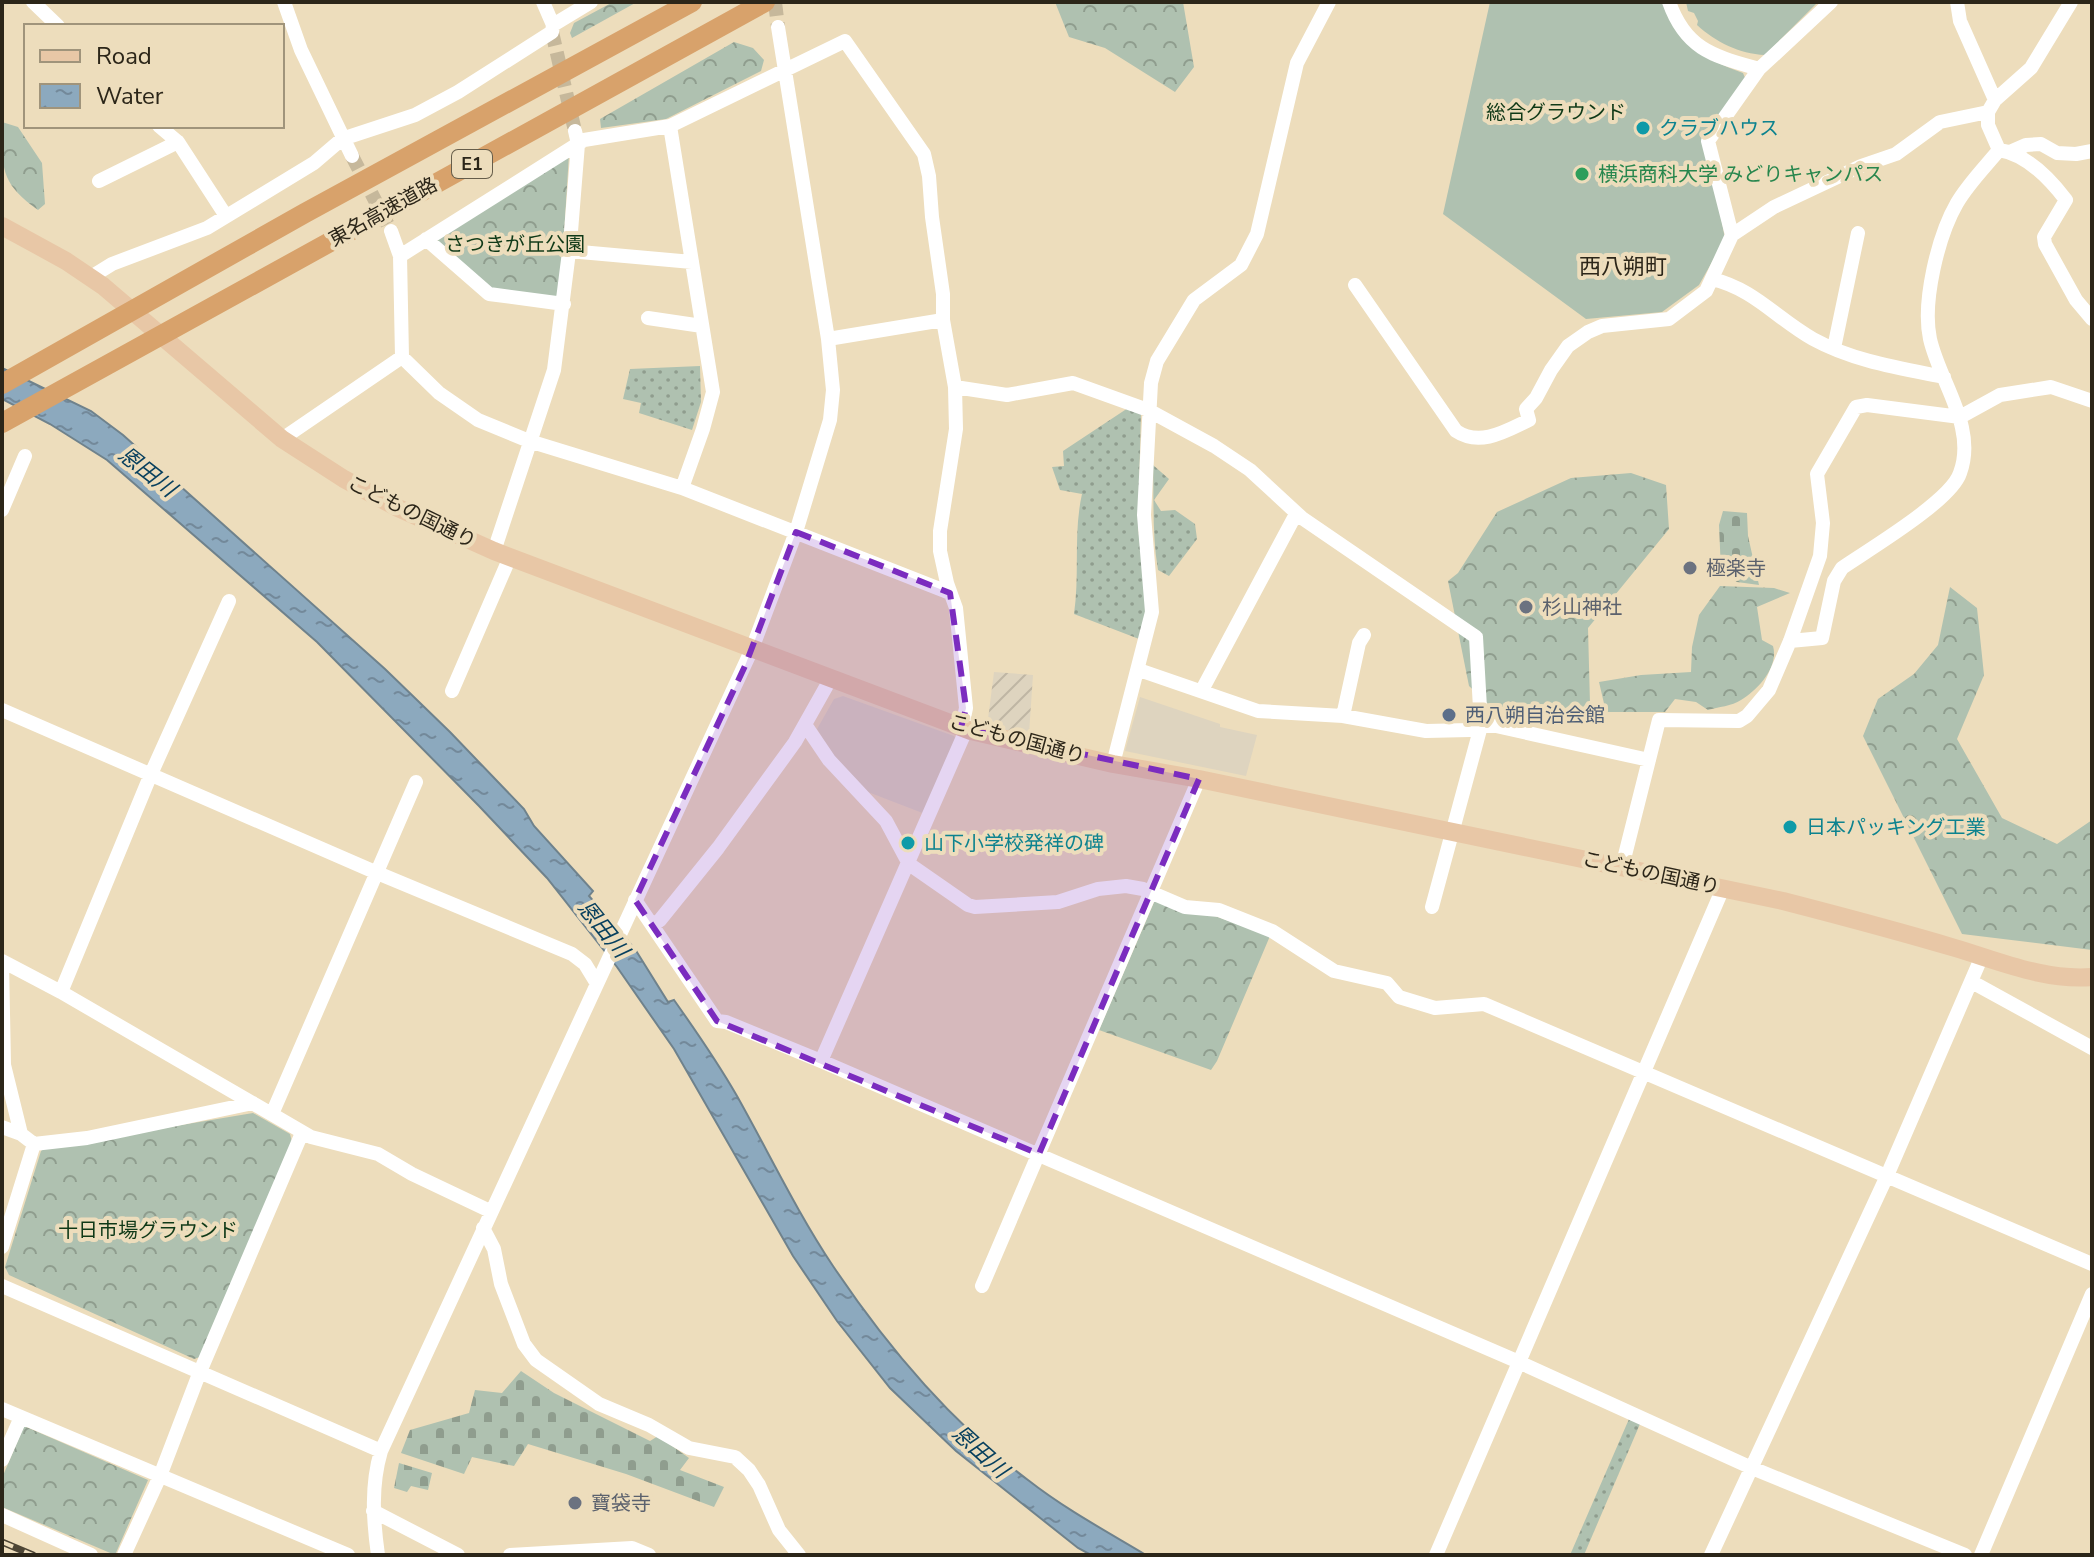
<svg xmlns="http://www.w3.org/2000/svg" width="2094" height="1557" viewBox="0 0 2094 1557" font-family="'Nunito Sans','Noto Sans JP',sans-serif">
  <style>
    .commercial { fill: #ded4bf }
    .industrial { fill: url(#industrial-furrows) }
    .grass { fill: url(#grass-dots) }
    .forest { fill: url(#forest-crowns) }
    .cemetery { fill: url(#cemetery-stones) }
    .pitch { fill: #afc1b0 }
    .water { fill: url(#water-ripples); stroke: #6f828c; stroke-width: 2 }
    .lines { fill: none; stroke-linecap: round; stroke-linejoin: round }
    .minor-tunnel { stroke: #c6b89b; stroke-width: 14; stroke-dasharray: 14 7; stroke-linecap: butt }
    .minor { stroke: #fff; stroke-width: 14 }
    .major { stroke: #e8c7a6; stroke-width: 18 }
    .highway { stroke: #d8a26b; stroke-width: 20 }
    .rail-casing { stroke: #4d4535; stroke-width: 7 }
    .rail { stroke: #edddbc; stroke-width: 4; stroke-dasharray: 12; stroke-linecap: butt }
    .marked { fill: #7b2cbf; fill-opacity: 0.2; stroke: #7b2cbf; stroke-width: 6; stroke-dasharray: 16 10; stroke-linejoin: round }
    .culture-dot { fill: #0f9aa8; stroke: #edddbc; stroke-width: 3 }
    .leisure-dot { fill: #2e9e5b; stroke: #edddbc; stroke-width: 3 }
    .worship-dot { fill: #6b7280; stroke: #edddbc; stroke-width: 3 }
    .service-dot { fill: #5c6f8a; stroke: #edddbc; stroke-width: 3 }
    .labels { text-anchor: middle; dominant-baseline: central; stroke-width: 8; stroke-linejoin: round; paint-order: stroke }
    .shield { fill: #edddbc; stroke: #665d4a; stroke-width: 2 }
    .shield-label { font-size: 18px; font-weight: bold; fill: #2c2619 }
    .park-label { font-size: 20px; fill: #0f3917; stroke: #edddbc }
    .culture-label { font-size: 20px; fill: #0d838f; stroke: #edddbc; text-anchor: start }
    .leisure-label { font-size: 20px; fill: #27864d; stroke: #edddbc; text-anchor: start }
    .street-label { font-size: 20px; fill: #2c2619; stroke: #edddbc }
    .worship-label { font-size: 20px; fill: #5b616d; stroke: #edddbc; text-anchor: start }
    .service-label { font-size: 20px; fill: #4e5e75; stroke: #edddbc; text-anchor: start }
    .neighbourhood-label { font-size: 22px; fill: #2c2619; stroke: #edddbc }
    .water-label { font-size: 22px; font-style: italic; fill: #08405e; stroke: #edddbc }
  </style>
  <defs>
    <pattern id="industrial-furrows" width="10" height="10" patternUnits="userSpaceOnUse" patternTransform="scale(2)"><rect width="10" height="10" fill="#ded4bf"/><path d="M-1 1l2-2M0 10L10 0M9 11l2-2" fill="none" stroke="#bfb6a4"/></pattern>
    <pattern id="grass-dots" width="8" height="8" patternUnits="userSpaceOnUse" patternTransform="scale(2)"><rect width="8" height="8" fill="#afc1b0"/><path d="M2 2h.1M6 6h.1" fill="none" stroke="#8f9d8e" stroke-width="1.8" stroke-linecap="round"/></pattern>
    <pattern id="forest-crowns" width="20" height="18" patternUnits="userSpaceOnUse" patternTransform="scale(2)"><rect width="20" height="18" fill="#afc1b0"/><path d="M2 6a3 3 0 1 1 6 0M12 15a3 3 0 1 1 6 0" fill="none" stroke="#8f9d8e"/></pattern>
    <pattern id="cemetery-stones" width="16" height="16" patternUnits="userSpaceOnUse" patternTransform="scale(2)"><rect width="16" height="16" fill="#afc1b0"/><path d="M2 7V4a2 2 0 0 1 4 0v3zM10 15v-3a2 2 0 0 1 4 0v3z" fill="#8f9d8e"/></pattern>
    <pattern id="water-ripples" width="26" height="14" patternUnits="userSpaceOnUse" patternTransform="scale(2)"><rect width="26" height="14" fill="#8ca9be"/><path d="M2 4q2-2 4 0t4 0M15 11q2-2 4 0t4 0" fill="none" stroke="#73899a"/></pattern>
  </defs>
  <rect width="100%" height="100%" fill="#edddbc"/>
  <path class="commercial" d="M843,696L954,736L957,742L925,814L868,792L833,755L817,729L834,699Z
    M1140,697L1220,724V727L1257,735L1246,776L1125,751Z"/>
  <path class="industrial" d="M994,672L1033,675L1029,734L987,727Z"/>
  <path class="grass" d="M700,366L701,402L692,430L639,413L641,403L623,399L630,369Z
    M1128,408L1141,412L1138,528L1147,598L1146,612L1139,639L1074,614C1080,573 1073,534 1082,494L1060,490L1052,467L1064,466L1063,451Z
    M1153,465L1169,479L1154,500L1161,511L1175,510L1195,524L1197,539L1169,576L1158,570C1152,535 1154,501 1153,465Z
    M1629,1419L1640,1424L1584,1555H1570Z"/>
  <path class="forest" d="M613,2H637L572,38L570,33L574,23Z
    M1055,2H1183L1194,67L1175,92L1105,48L1069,37Z
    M734,42L753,48L764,60L761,71L666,119L601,128L600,119Z
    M2,122L18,127L42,163L45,204L38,210C0,183 2,169 2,122Z
    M569,154L560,300L491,290L435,238Z
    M1631,473L1666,485L1669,529L1588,628L1590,704L1570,716L1497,712L1469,686L1448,581L1458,573L1497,512L1571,478Z
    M1720,586L1774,588L1790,593L1757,607L1762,640L1773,646C1779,667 1758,690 1741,700C1732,706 1718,707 1708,710L1696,702L1675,699L1665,712H1606L1599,682L1641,675L1691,672L1692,647L1699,615Z
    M1950,587L1977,608L1984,675L1957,739L2002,818L2057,844L2092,820V950L1962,934L1863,736L1878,699L1914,674L1938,645Z
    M1155,900L1215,916L1270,936L1217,1061L1211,1070L1099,1030Z
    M253,1113L290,1134L292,1142L200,1357L194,1359L9,1275L5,1267L41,1151L44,1148Z
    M24,1426L148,1480L115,1555L2,1507V1478Z"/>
  <path class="cemetery" d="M1723,511L1747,513L1748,536L1759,585L1737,582L1721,571L1719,525Z
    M521,1371L554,1393L650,1441L658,1436L689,1458L680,1470L724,1487L714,1507L626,1474L528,1444L514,1466L472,1457L464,1474L401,1453L410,1430L469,1413L475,1390L502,1393Z
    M399,1463L432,1473L428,1490L411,1486L407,1492L394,1488Z"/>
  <path class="pitch" d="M1490,2H1663C1676,45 1703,58 1743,73L1748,85L1708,145L1725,239L1699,285L1662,312L1586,319L1443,214Z
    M1686,2H1818L1765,55C1739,54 1716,42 1697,25L1698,21L1694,13L1688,11Z"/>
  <path class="water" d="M2,368L91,411L123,435L385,669L450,732L524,809L534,826L593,891L589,896L635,949L668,1002L674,1000C696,1031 718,1063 737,1096C769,1153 797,1212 833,1266C886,1345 951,1423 1028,1480C1065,1509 1106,1531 1146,1555H1091L1078,1548L956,1451L890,1388L837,1321L793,1256L674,1049L617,967L547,878L479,806L317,642L107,460L50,424L2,399Z"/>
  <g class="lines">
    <path class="minor-tunnel" d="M775,2L778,27
      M552,32L575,131
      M352,156L391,231"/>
    <path class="minor" d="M33,2L58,26
      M284,2L301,50L352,156
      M543,2L553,25
      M1669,2C1686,50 1714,56 1759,69
      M1957,2L1960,21L1995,100
      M2071,2L2031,68L1995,100L1988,112V125L1999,150C2026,154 2050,179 2066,200L2044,237L2045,244L2076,300L2092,319
      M159,126L178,142L226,216
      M670,126L713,392L703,429L682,488
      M2010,152L2026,145L2041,144L2057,153L2076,154L2092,151
      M99,181L178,142
      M1732,235L1708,141L1759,69L1831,2
      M426,239L489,294L564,304
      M569,251L692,262
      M400,256L584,140L670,126L845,41L924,154L929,176L932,217L943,294V320L955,387L956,429L940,531V551L947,583L956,608L966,708L962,727L963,737L821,1061
      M91,277L112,264L207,228L314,163L342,139L415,115L458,92L552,32L553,25L591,2
      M1712,279C1754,289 1776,318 1813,339C1853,361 1899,368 1944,377
      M1355,285L1456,431C1480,447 1506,431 1529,420L1526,409L1536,398L1551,370L1568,346L1588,332L1602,326L1669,319L1706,291L1732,235L1774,207L1861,166L1896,154L1940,122L1988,112
      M648,318L702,326
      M828,339L943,320
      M1834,348L1858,233
      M402,357L439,393L478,420L529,441L682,488L950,593
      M955,387L1007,395L1073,383L1148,410L1214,446L1250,470L1302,518L1476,637L1481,726L1470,730L1426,731L1343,716L1258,711L1139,670
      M282,439L402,357L400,256L391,231
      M2,510L25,456
      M494,551L554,370L570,244L578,144L575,131
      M1790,641L1822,638L1834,581L1842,568C1868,550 1951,501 1960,473C1977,427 1940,383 1930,339C1922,302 1938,236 1957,203C1968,184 1985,167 1999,150
      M1202,690L1296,514
      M452,691L510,557
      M2,710L375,872L572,954L585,964L596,982
      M1343,716L1359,643L1364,635
      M806,726L829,760L886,821L909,864L968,905L975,907L1058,902L1098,889L1126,886L1143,889L1185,907L1219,910L1272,931L1334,971L1387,983L1399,997L1435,1008L1484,1004L2092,1264
      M1113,764L1152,612L1144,515L1151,383L1157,361L1194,300L1241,265L1257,234L1297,63L1329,2
      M1622,867L1659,720L1739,721L1747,716L1769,690L1790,641L1820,556L1823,523L1817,474L1856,407L1867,405L1960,417L2000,395L2051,387L2092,401
      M635,900L717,1021L726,1022L821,1061L1512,1359L1752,1468L1965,1555
      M1432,907L1481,726H1496L1649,760
      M653,925L660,920L718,848L795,742L831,678
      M2,961L61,992L311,1137L378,1154L412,1174L490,1211
      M2,961L4,1065L21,1134L34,1144L87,1138L253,1103
      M1972,982L2092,1048
      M61,992L151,774L229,601
      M272,1114L416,782
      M2,1127L21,1134
      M483,1228L494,1249L501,1284L524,1344L536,1360L599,1404L649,1425L689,1448L735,1457L749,1470L759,1485L779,1530L799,1555
      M2,1247L34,1144
      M2,1286L381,1451
      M982,1286L1199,779
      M2,1409L348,1555
      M2,1460L21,1417
      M373,1511L458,1555
      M2,1515L91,1555
      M124,1555L160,1476L199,1374L302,1133
      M378,1555C373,1520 371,1485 381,1451L752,649L796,532L830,420L833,390L828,339L778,27
      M510,1555L632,1548L649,1555
      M1436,1555L1723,888
      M1711,1555L1886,1178L1982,956
      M1981,1555L2092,1294"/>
    <path class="major" d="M2,226L66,261L103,286L282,439L344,479L398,508L494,551L971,731L1113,764L1199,779L1783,901C1841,916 1898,931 1955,948C1999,961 2045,981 2092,977"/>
    <path class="highway" d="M2,384L305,213L692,2
      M2,423L765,2"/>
    <g class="rail-casing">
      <path id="rail" d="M2,1542L33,1555"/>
    </g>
    <use href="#rail" class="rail"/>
  </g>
  <path class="marked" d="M796,532L950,593L966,708L961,728L1199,779L1039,1154L717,1021L635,900L745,666Z"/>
  <g class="culture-dot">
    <circle cx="1643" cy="128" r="8"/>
    <circle cx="1790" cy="827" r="8"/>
    <circle cx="908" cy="843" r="8"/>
  </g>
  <circle class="leisure-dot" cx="1582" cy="174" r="8"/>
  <g class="worship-dot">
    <circle cx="1690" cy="568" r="8"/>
    <circle cx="1526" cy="607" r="8"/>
    <circle cx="575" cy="1503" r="8"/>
  </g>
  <circle class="service-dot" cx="1449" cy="715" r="8"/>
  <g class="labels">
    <rect class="shield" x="452" y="150" width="40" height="28" rx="6"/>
    <g class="shield-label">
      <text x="472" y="164">E1</text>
    </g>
    <g class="park-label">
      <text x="1556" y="112">総合グラウンド</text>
      <text x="515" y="244">さつきが丘公園</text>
      <text x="148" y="1230">十日市場グラウンド</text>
    </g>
    <g class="culture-label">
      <text x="1659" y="128">クラブハウス</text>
      <text x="1806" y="827">日本パッキング工業</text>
      <text x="924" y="843">山下小学校発祥の碑</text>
    </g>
    <g class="leisure-label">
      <text x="1598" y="174">横浜商科大学 みどりキャンパス</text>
    </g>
    <g class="street-label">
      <text transform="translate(383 212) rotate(-29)">東名高速道路</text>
      <text transform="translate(412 512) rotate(26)">こどもの国通り</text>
      <text transform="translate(1017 739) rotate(15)">こどもの国通り</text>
      <text transform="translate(1651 873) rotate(12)">こどもの国通り</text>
    </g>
    <g class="worship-label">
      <text x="1706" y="568">極楽寺</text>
      <text x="1542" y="607">杉山神社</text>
      <text x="591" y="1503">寶袋寺</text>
    </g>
    <g class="service-label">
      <text x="1465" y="715">西八朔自治会館</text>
    </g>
    <g class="neighbourhood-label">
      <text x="1623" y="267">西八朔町</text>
    </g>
    <g class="water-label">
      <text transform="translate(147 472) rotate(38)">恩田川</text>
      <text transform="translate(603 929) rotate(51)">恩田川</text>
      <text transform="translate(980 1452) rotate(42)">恩田川</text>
    </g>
  </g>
  <rect width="2094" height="1557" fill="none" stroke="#2c2619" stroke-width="8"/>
  <rect x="24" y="24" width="260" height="104" fill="#edddbc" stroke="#a0947b" stroke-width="2"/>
  <rect x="40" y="50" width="40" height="12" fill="#e8c7a6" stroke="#a0947b" stroke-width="2"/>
  <text x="96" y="64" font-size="24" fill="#2c2619">Road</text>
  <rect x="40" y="84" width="40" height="24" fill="url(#water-ripples)" stroke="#a0947b" stroke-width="2"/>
  <text x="96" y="104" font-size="24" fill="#2c2619">Water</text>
</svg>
